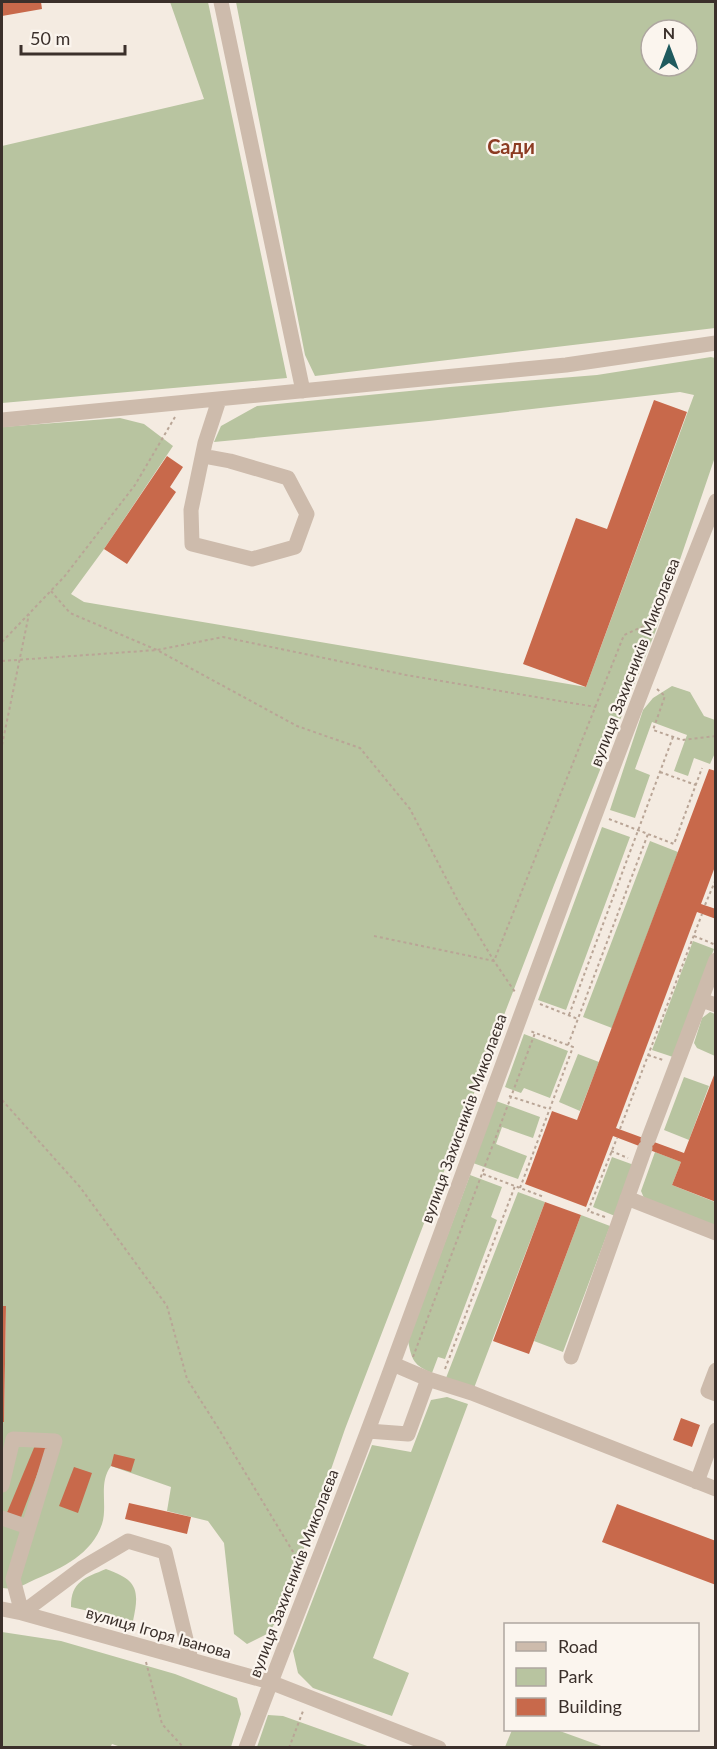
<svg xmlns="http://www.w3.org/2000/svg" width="717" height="1749" viewBox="0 0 717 1749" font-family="Lato,sans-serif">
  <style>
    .green { fill: #b8c4a0; fill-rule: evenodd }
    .building { fill: #c8694b }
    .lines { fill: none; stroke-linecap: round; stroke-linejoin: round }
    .path { stroke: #b9a596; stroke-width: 2; stroke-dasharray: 3 3; stroke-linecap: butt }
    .minor { stroke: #cdbbac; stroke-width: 15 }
    .labels { text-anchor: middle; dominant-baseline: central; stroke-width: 4.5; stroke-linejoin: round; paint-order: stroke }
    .street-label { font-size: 16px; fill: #3b302b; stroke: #fbf5ee }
    .quarter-label { font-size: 20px; font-weight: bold; fill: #8c3b22; stroke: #fbf5ee }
  </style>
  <rect width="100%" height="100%" fill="#f4ebe1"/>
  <path class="green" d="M170,2H208L287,378L2,403V146L204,99Z
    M236,2H715V328L315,376L305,355ZM651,30H687V66H651Z
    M711,357L715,358V457L656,630L554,885L345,1429L282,1611L269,1633L247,1644L234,1634L224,1543L208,1521L167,1511L171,1487L111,1466C98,1483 108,1505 102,1524C92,1554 62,1568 36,1579C24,1585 15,1590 2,1588V1422H4L6,1306H2V427L120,418L144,424L173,446L104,549L71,594L84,602L586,687L694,395L680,392L429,421L214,442L221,426L257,406L450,387L597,375Z
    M672,686L690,692L704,716L715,720V753L710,764L694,758L688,776L674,771L687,735L652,722L635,769L650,775L635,818L610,810L643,710L653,698Z
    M602,827L630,837L566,1010L538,1000Z
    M650,841L678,852L612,1028L583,1017Z
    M693,941L714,949L673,1057L652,1050Z
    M710,1012L715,1014V1056L697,1048L694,1043L702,1018Z
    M524,1034L568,1051L550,1098L524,1088L521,1093L505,1087Z
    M578,1054L599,1062L580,1111L559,1102Z
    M684,1077L709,1086L689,1140L664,1130Z
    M496,1101L540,1117L533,1138L502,1127L496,1144L527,1156L518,1179L473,1163Z
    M655,1152L681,1162L672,1185L715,1202V1226L644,1198L641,1191Z
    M612,1157L634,1165L615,1216L593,1207Z
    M470,1175L502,1187L491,1217L497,1220L445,1359L438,1357L432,1373C414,1365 412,1361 408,1341Z
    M518,1192L545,1202L474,1388L446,1378Z
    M581,1215L610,1226L563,1352L534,1341Z
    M447,1397L468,1404L373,1658L409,1673L392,1716L313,1688L298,1673L293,1651L372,1445L411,1452L431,1400Z
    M106,1569C137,1580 140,1589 133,1621L71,1607C71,1581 85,1578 106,1569Z
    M2,1632L61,1641L175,1674L237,1698L241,1714L231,1747L124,1748L112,1744L110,1748L2,1747Z
    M268,1715L283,1716L370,1747H257Z
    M512,1730H557L604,1747H505Z"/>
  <path class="building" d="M2,2H41L42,9L2,16Z
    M654,400L687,412L586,687L523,664L576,518L607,529Z
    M167,456L183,467L170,487L176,492L127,564L104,549Z
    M709,769L716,771V864L701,904L716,909V919L697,912L616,1128L684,1153L716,1070V1202L672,1185L681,1162L613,1136L586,1207L525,1184L552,1111L577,1120Z
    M545,1202L581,1215L529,1354L493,1341Z
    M2,1306H6L4,1422H2Z
    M681,1418L700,1425L692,1447L673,1440Z
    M36,1443L47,1448L20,1520L6,1515Z
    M114,1454L135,1459L131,1472L111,1466Z
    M74,1467L92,1473L78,1513L59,1506Z
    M129,1503L191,1517L187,1534L125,1519Z
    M617,1504L716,1541V1585L602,1542Z"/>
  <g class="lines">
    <path class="path" d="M51,591L70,613L157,650L297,726L360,748L410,809L459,903L494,961L515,992
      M2,642L64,577L135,485L175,417
      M2,661L157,650L223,637L406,675L596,707
      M657,689L665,696L653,730L682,740L716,736
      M2,745L29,614
      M660,772L696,785
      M609,819L674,844L702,768
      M705,905L716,879
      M374,936L494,961L624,635L655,621
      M694,936L716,945
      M540,1004L578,1019
      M569,1015L673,737
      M568,1045L648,834
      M648,1055L663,1060
      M509,1096L549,1109
      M2,1100L80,1187L167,1306L187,1379L217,1426L301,1565
      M620,1129L702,914
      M611,1151L628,1158
      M483,1174L544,1197
      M520,1188L573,1047L530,1031
      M605,1217L588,1211L617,1138
      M413,1357L535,1033
      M445,1369L515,1186
      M146,1662L162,1724L184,1748
      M289,1748L303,1711"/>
    <path class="minor" d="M221,2L303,391
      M2,420L566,365L716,343
      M203,456L230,461L288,478L307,514L295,547L252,559L192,544L191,510L205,443L219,400
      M701,1000L716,960
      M648,1140L701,1000L716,1005
      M627,1198L716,1233
      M571,1357L645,1148
      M716,1370L708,1391L716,1394
      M428,1379L472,1393L716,1489
      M368,1431L408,1434L428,1379L393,1364
      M697,1482L716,1430
      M2,1485L13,1439L55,1441L13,1579L22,1613L82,1568L128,1541L165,1552L191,1660
      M2,1518L28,1527
      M2,1609L22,1613L270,1682L439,1748
      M246,1748C294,1620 345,1494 392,1366C499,1077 602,787 716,501"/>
  </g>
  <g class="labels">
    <g class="street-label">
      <text transform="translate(634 662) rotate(-69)">вулиця Захисників Миколаєва</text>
      <text transform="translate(463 1118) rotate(-70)">вулиця Захисників Миколаєва</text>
      <text transform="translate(293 1573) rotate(-69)">вулиця Захисників Миколаєва</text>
      <text transform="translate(159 1632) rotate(16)">вулиця Ігоря Іванова</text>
    </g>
    <g class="quarter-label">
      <text x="511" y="146">Сади</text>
    </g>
  </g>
  <rect width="717" height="1749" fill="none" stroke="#3b302b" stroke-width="6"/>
  <rect x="504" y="1623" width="195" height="108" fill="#fbf5ee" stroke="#aea6a0" stroke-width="1.5"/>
  <rect x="516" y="1642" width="30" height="9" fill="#cdbbac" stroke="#aea6a0" stroke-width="1.5"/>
  <text x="558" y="1653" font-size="18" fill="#3b302b">Road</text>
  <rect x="516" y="1668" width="30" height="18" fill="#b8c4a0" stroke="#aea6a0" stroke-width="1.5"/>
  <text x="558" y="1683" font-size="18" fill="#3b302b">Park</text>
  <rect x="516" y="1698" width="30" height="18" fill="#c8694b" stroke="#aea6a0" stroke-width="1.5"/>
  <text x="558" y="1713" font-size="18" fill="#3b302b">Building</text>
  <g transform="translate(669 48)"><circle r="28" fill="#fbf5ee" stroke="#aea6a0" stroke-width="1.5"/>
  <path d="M0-4.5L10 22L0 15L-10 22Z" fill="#1f5a5e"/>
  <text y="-9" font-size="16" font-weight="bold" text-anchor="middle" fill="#3b302b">N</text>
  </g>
  <path d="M21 45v9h104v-9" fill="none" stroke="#3b302b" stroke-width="3"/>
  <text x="30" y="45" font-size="18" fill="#3b302b" stroke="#fbf5ee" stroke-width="4.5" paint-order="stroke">50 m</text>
</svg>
